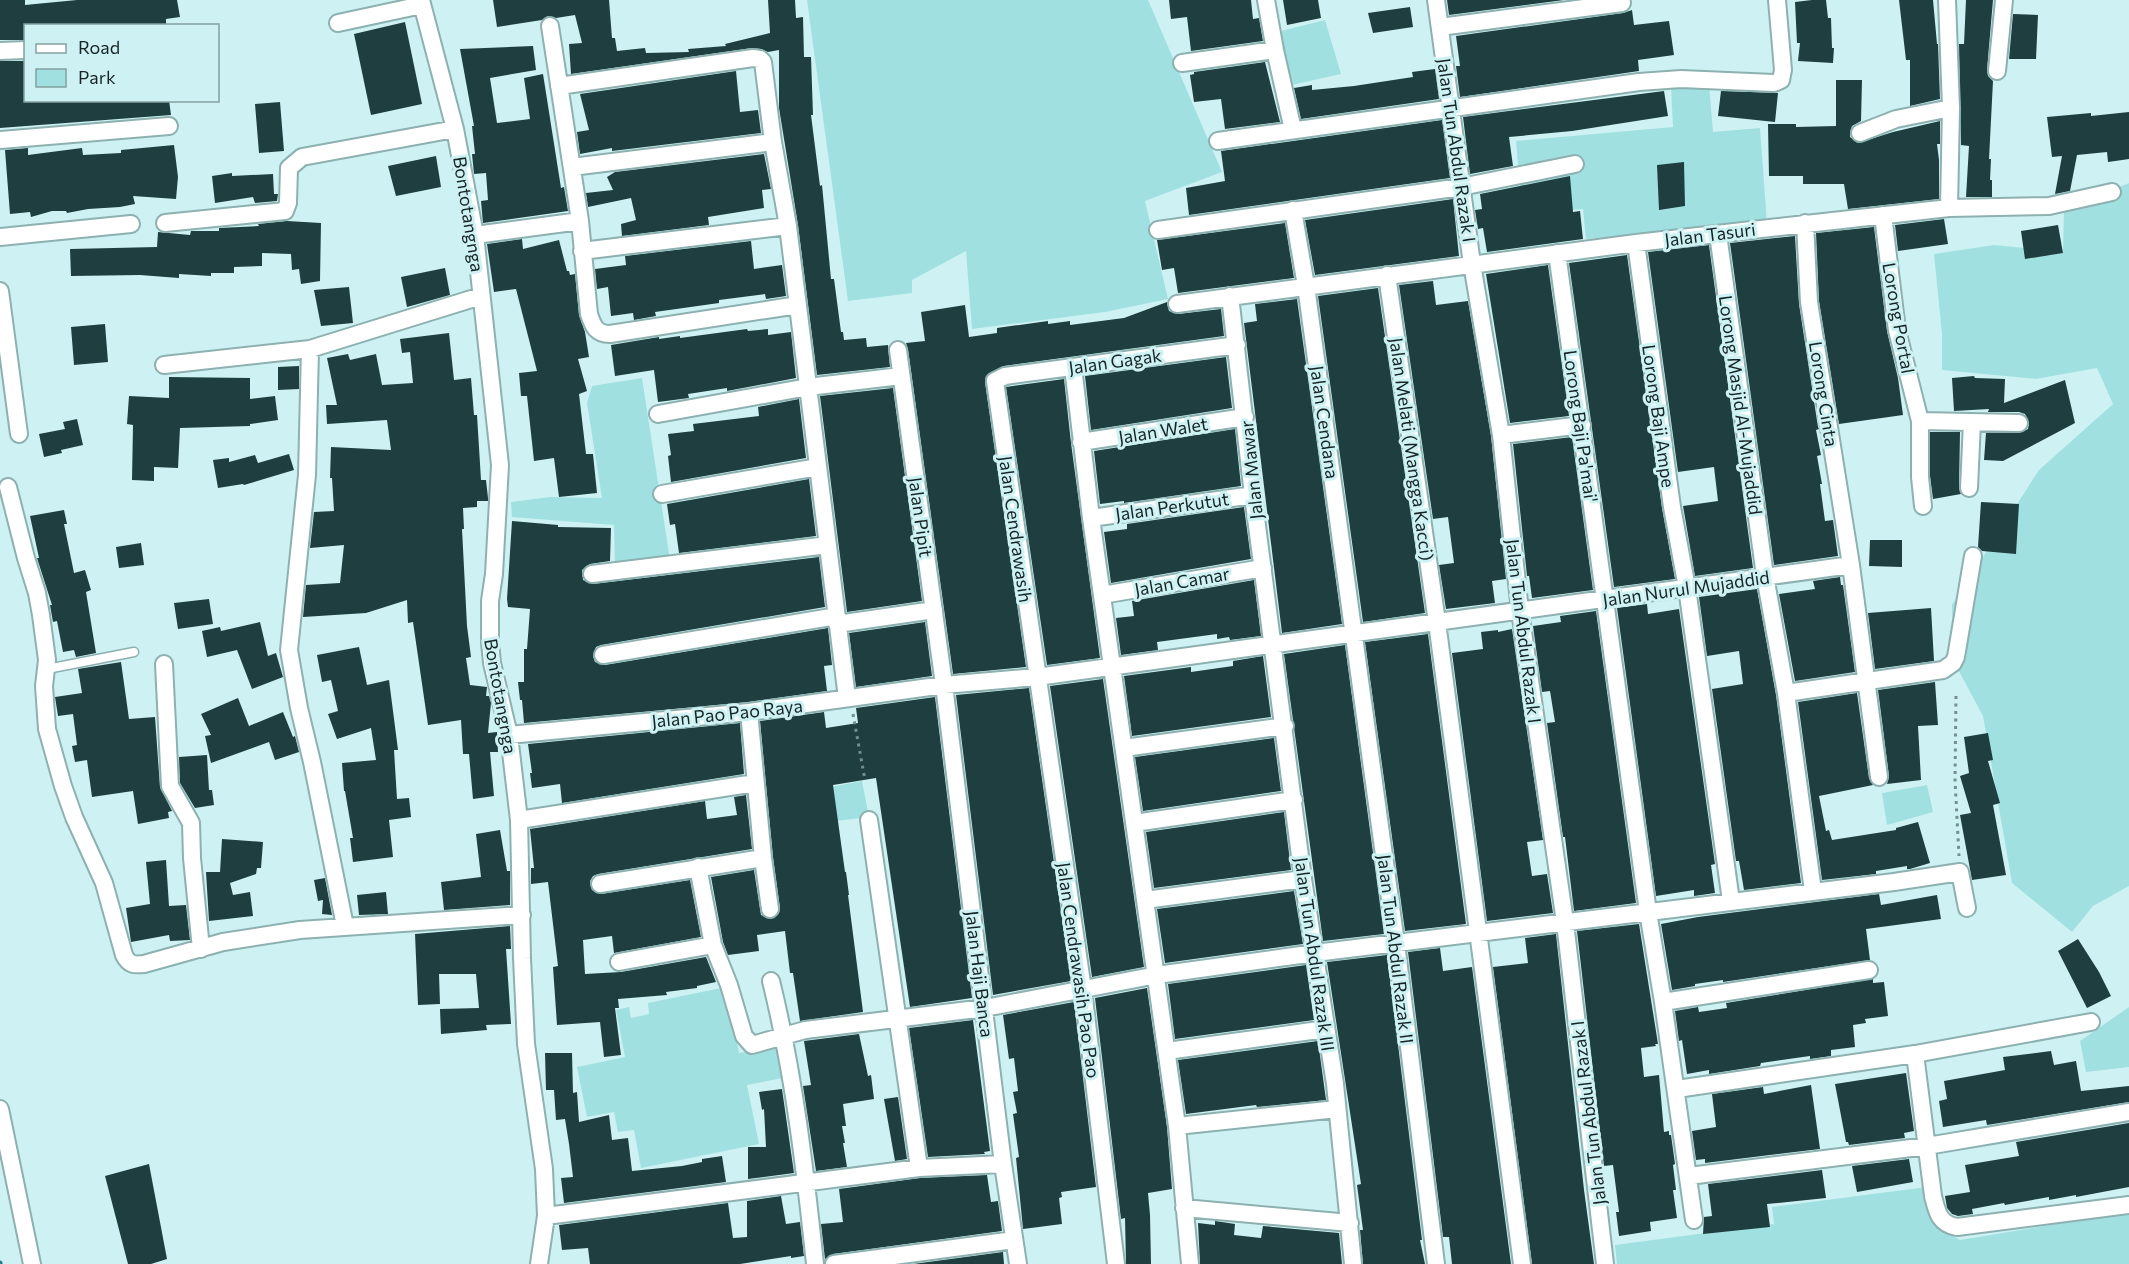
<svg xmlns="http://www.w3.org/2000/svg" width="2129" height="1264" viewBox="0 0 2129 1264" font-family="Commissioner,sans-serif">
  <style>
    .green { fill: #a1e0e1 }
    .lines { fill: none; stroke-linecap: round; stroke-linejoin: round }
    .stream { stroke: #277f81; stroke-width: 5 }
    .building { fill: #1f3e3f }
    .service-casing { stroke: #8db0b0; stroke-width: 11 }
    .minor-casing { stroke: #8db0b0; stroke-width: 20 }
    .path { stroke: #758d8e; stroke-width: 3; stroke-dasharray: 3 4.5; stroke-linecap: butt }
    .service { stroke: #fff; stroke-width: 8 }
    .minor { stroke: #fff; stroke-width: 16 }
    .labels { text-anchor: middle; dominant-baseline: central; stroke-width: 6; stroke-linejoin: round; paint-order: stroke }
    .street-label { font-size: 18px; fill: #172425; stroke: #cef2f3 }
  </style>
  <rect width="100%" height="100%" fill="#cef2f3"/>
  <path class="green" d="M807,0H1148L1222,172L1145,201L1168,299L1105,312L972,329L966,251L912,280V293L848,301Z
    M1325,20L1341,74L1287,86L1273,33Z
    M1709,84L1713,132L1760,128L1767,223L1586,239L1583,209L1522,214L1516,141L1673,127L1671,88Z
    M2129,183V886L2093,906L2072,932L2012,883L1983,716L1953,660L1952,605L2039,470L2113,404L2097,368L2036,379L1942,370V334L1934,254L1994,245L2063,252L2064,210Z
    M642,378L670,560L615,563L614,525L512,517L511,502L550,497L602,498L587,403L592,386Z
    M862,781L869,817L836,821L831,787Z
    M1927,785L1933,812L1887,825L1882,793Z
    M726,987L739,1053L782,1045L788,1077L747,1085L759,1144L641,1168L634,1130L618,1132L614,1112L587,1117L577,1067L625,1057L616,1010L629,1007L631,1018L649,1014L648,1003Z
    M2129,1007V1067L2086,1072L2080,1041Z
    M1927,1187L1935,1224L1960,1240L2129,1212V1264H1617L1615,1245L1774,1224L1772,1207Z"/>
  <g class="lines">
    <path class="stream" d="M0,1263V1264"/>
  </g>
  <path class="building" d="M0,0H25V5L77,0H177L180,17L166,19V26H26V40H0Z
    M493,0H609L612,38H615L617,51L645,48L646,53L689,52L688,49L726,46L725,44L770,33L768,0H795L796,18L803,17L804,57H811L813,115H811L820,186L822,185L831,279H834L841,332H843L844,340L866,338L867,347L888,345L890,367L817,375L798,225L779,108V50L768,52L761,49L752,48L571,74L569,44L582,43L575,15L556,18L548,16L542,20L497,27Z
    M1169,0H1251L1253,19L1259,18L1263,41L1191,51L1187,17L1171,19Z
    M1283,0H1318L1321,18L1287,25Z
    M1447,0H1564L1449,15Z
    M1812,0H1826L1828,18H1831L1832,48H1834L1833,63L1798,61L1800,43H1797L1795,2Z
    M1899,0H1933L1937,44H1938L1940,99L1910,106V60H1906Z
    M1966,0H1993L1987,70L1988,76L1993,81L1989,159H1991L1990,180H1992V197H1966L1969,146L1961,145L1959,44H1964Z
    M1410,7L1413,27L1373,33L1368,13Z
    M1632,10L1634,25L1669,21L1674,55L1638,60L1639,71L1460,97L1456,66H1460L1456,36L1623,13Z
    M2013,14L2038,15L2036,59H2009Z
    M405,22L422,104L371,115L354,34Z
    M533,46L536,70L490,78L497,123L530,119L524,78L543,74L561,188L564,187L568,211L483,223L481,201L488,200L486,173L474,174L472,154H475L472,126H474L460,49Z
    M0,61H26V100H169L171,115L0,128Z
    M1265,62L1280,122L1225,129L1221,99L1194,102L1190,75L1194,74V72Z
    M1435,69L1439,99L1301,119L1294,88L1312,85V90L1354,86L1413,77L1412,72Z
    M736,71L740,112L758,110L761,133L612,151V148L580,154L577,132L589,130L580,94Z
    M1836,80H1862L1861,121L1852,126L1850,132V137L1858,143L1893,132L1940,121V144H1937L1939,160V199L1848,209L1844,184H1803V176H1769L1768,124H1796V127L1836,126Z
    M1664,91L1668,116L1572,131L1509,137L1513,166L1470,174L1463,117Z
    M1721,91L1778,93L1775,122L1718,116Z
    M280,102L284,151L259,153L255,104Z
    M2129,112V159L2108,162L2107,152L2077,155L2070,191L2055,194L2062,156L2052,157L2047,117L2091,113V116Z
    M1442,120L1450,178L1189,215L1186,188L1225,181L1221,151Z
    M174,145L178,177L176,199L133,196L135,204L120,207L88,209L67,213L66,211H52L31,217L30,212L10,214L5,150L28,148V155L82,148L83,155L121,153V150Z
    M764,154L771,189L762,190L764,208L708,217L709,225L622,236L621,224L636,220L631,198L588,207L586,193L613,190L607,177L615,172Z
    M436,156L441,187L396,196L388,166Z
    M1684,162L1685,206L1659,210L1657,165Z
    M232,173V176L273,174L274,194H278L277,201L255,203L253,197L215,203L212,176Z
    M1570,176L1573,212L1580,211L1583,239L1487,252L1483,228L1478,229L1475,210L1482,209L1480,194Z
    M1453,199L1459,256L1315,275L1305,220Z
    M1944,219L1948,244L1898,251L1895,225Z
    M287,221L321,223L320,281L301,284L299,269L292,270L291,254L262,253V266L234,267V273H211V276L179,274V278L140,275L71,276L70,249L157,247L158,232L190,235L191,231H219V228L259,226L258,224Z
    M1285,223L1294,278L1178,293L1174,268L1162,270L1157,240Z
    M2058,225L2063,253L2025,259L2021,231Z
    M1874,227L1887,331L1898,378L1903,415L1839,424L1819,301L1816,233Z
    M1795,236L1799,304L1818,427L1819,429L1816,430L1821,455L1817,456L1822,484H1820L1825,521L1833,520L1838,556L1774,565L1730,243Z
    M522,239L523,249L559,240L567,271H569L570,275L575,274L579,315L585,332L589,357L578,359L587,391L579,394L586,454H593L597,493L559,497L554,458L534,461L527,396H521L519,373L537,371L516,289L494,292L487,244Z
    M751,241L754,269L782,265L786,296L766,299L765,294L719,300V303L655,312L656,316L634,320L633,313L611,316L608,287L597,289L595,269L626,265L625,256Z
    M1709,245L1753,568L1695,576L1683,506L1718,501L1714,467L1678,472L1648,252Z
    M1627,255L1662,508L1675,579L1614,587L1569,263Z
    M1548,265L1569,416L1510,423L1486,274Z
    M445,268L450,295L407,307L401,277Z
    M1433,281L1436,305L1468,301L1491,436L1506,579L1492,581L1495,603L1446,609L1439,565L1454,563L1448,517L1433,519L1399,285Z
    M349,287L353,323L321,326L314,290Z
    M1378,288L1425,613L1363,622L1318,296Z
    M1297,299L1342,624L1282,633L1244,323L1257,321L1255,304Z
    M1167,302L1169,311L1178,314L1221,309L1224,336L1004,366L986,376L985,382L1026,667L953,674L908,349L906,343L925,341L921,312L965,305L969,337L997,333V328L1048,321V324L1070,321V325L1124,318Z
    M105,324L108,362L74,365L71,327Z
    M747,329L748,331L768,329V335L791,332L796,378L727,391V388L688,394L689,398L658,402L654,370L615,376L611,345L659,337V339L680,336V338Z
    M449,333L454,380L471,378L474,415H477L481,480H486L488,498V501H477V507L463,508L464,529H462L467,626L471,657L466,658L470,685L487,687L486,696H489L491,703L488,733L497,732L498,752H490L494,796L473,799L469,754H463L461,720L428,725L413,622L408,623L407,600L366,613L303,617L306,585L340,583L344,545L310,548L314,512L334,511L332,478H330L331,447L391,450L387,420L327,424L326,405H337L327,358L348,354L350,360L376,354L382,385L413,383L410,352L402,353L400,339Z
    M1226,357L1232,408L1091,430L1085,376Z
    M299,366V389L278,390V367Z
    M1974,376L1975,378L2005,379L2004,403L2065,380L2075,423L2003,461L1984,460L1986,433H2019L2028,429L2029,423L2025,414L2019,412H1988L1989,409L1954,411L1952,378Z
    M169,377L250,378V399L275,396L278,420L250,424V426L180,428L178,468L154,467V481L132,480L133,425L127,424L129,396L169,398Z
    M1064,379L1071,443L1100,658L1047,665L1006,387Z
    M893,388L922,601L847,612L820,396Z
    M799,399L806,458L671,482L668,456L671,455L668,434L694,431L693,424L759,416L758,407Z
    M77,419L83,445L61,450L62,453L44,457L39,434L65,429L63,422Z
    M1235,429L1241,486L1124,503V501L1100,504L1094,451Z
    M1930,432H1960L1959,488L1961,494L1933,499L1930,476Z
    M1572,437L1593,590L1532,598L1529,576H1527L1513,444Z
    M289,454L294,470L244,485L243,484L218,488L213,460L229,458V462L255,455L258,463Z
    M809,479L816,536L679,553L675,524L670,525L667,504Z
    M1981,502L2019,504L2016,554L1982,551L1978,547Z
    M1244,507L1251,559L1111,583L1104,532L1127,529V524Z
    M64,510L67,524H64L74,573L85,570L91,590L86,592L96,653L76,657L74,650L63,652L57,621L53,622L50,605H52L37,558H39L30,516Z
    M512,521L558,525V527L611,528L610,561L590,564L582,570L583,580L593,584L819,557L825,607L601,645L596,647L593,656L595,662L605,665L828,628L832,665L824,666L827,691L748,702L524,723L522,700H520L518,682H524V649H527L530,609L508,607L507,599Z
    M1870,540H1902V567L1869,566Z
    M141,543L144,565L119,568L116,547Z
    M1840,577L1841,585H1843L1855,672L1795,681L1779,594L1815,589L1813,581Z
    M1254,580L1261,636L1230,640L1229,637L1217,639V634L1157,642L1158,650L1121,655L1116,618L1134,616L1132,601Z
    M1757,589L1776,695L1801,883L1744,890L1739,861H1736L1712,689L1743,684L1739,651L1707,656L1699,597Z
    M209,599L213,624L178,629L174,603Z
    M1647,604L1648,614L1679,609L1715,864L1711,865L1715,893L1694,896V890L1656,896L1617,608Z
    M1931,608L1934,661L1875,669L1868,613Z
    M1596,611L1636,903L1574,911L1565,837H1563L1547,723L1555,722L1550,691L1542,692L1533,626L1561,622L1560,616Z
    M260,622L268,656L276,653L283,677L252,689L237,650L207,657L202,631L220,627L221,631Z
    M925,622L932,676L856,687L849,633Z
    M1512,629L1543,840L1527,842L1532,876L1547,874L1553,913L1487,921L1452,653L1483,649L1481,632L1498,630V632Z
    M1428,634L1466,924L1405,931L1365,642Z
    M1345,645L1384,934L1323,941L1284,654Z
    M359,647L367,685L389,680L398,750H394L397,799L409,798L411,817L389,820L393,857L353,862L350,838H353L345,791H344L342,763L376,760L371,728L337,739L328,714L338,711L331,680L322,682L317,655Z
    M1263,656L1271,717L1132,736L1124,676L1191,667V672L1233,666V661Z
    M121,662L129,719L155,717L160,787L172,811L168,812L169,818L138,824L133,791L92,797L87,760L75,762L72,746L77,745L73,714L58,716L55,697L82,693L78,669Z
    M1103,679L1144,967L1092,977L1050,686Z
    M1935,682L1938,725L1918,726L1921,780L1887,784L1889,776L1878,690Z
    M1029,688L1071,981L993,995L956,695Z
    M1857,693L1869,778L1873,785L1819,796L1826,831L1829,830L1832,840L1896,830V828L1918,822L1930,863L1910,869H1907V866L1876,871V874L1822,880L1798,702Z
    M935,697L972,998L910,1007L876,778L833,785L845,872H846L849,895H848L863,1012L800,1021L793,973H790L785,931L757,935L759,951L728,955L723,942L711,877L754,870L761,915L771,919L779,913L780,908L773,857L760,721L824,712L826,728L858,723L856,708Z
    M238,698L249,726L283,712L293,737L295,736L299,752L275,760L269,742L211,763L205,736L211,735L201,714Z
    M740,723L744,774L562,803L560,784L532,788L530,773H532L528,744Z
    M1988,733L1993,760L1988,761L2000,803L1993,805L2006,875L1972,880L1960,815L1971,813L1960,776L1969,773L1964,737Z
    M1274,738L1281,791L1143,811L1135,757Z
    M207,755L209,790H212L214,805L195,808L180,783L179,757Z
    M746,795L752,849L598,874L593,876L590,881L592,890L601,894L690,880L701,937L614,953L612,936L583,940L585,974L621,972L706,957L716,982L697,986V988L666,992L667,995L618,999L619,1008H615L621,1055L604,1057L600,1022L557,1025L553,967L558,966L548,882L531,884V868H534L530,829L705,801L707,819L737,815L734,797Z
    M1284,812L1291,870L1154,888L1146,832Z
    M500,830L507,871H510V905L444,910L441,882L481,877L476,834Z
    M222,839L263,842L261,868H257L256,874L230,883L233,895L250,892L253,916L209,921L206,872H220Z
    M166,860L169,906L186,905L190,940L170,941L169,935L131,942L126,908L150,904L146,862Z
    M325,878L332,915L322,914L323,900L318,901L314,880Z
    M1294,891L1303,944L1165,963L1157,909Z
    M386,892L388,914L359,915L357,895Z
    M1879,894L1881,905L1937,895L1941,919L1866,929L1870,960L1723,982V980L1695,984V986L1672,990L1661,924L1698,917Z
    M1639,924L1658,1044H1655L1656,1046L1641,1048L1644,1077L1659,1075L1664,1132L1669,1131V1135H1671L1675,1164L1673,1165L1676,1190H1673L1677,1218L1650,1222L1651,1231L1619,1236L1616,1212H1619L1613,1165L1604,1166L1577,931Z
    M510,926L511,949H506L511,1024L486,1025L487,1030L441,1034L440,1009L479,1008L476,974H439L440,1004L418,1005L415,934Z
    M1556,934L1584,1190L1594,1264H1532L1493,967L1528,963L1525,938Z
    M2078,939L2099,972L2111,996L2087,1008L2058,951Z
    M1440,948L1443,971L1472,967L1511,1264H1452L1449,1237H1443L1408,952Z
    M1387,955L1422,1240H1420L1425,1264H1363L1360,1230H1363L1357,1185L1361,1184L1327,962Z
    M1306,965L1314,1020L1175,1039L1168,984Z
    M1873,979V983L1884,982L1888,1016L1865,1019L1866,1023L1853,1025L1855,1047L1831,1050V1056L1810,1059V1056L1761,1063L1760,1066L1709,1074V1070L1687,1074L1682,1040L1679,1041L1675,1011L1698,1007L1699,1012L1727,1008L1726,1003Z
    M1147,988L1167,1127L1172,1189L1148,1193L1150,1215L1151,1264H1126L1125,1218L1121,1219L1095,998Z
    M1074,1002L1096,1187L1061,1192L1062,1197L1059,1198L1062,1224L1023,1229L1016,1158L1019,1157L1013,1114L1017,1113L1013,1092L1018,1091L1014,1058L1009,1059L1003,1015Z
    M973,1020L990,1151L984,1152L985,1154L928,1157L909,1028Z
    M859,1034L868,1076L871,1075L874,1099L843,1104L846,1126H842L845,1143H843L847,1167L816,1171L803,1086L811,1085L804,1041Z
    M1318,1041L1326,1100L1257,1107L1256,1105L1186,1114L1178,1060Z
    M2051,1051L2054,1065L2076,1061L2081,1091L2129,1086V1102L1987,1125L1986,1120L1943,1127L1939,1101L1947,1099L1944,1081L2005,1070L2003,1057Z
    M545,1053H572L573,1093L577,1092L579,1122L609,1115L612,1140L628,1138L632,1171L682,1166L702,1162V1159L722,1156L726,1182L564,1203L561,1178L573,1177L569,1144L565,1119L556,1120L554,1090H546Z
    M1906,1073L1914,1131L1904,1133L1905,1138L1849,1145L1848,1142H1846L1835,1084Z
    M1811,1085L1820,1149L1705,1163V1159L1696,1160L1692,1131L1716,1127L1712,1094L1763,1087L1764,1094Z
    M782,1089L794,1173L748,1179V1147H766L764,1109L762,1110L759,1092Z
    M898,1097L907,1159L895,1161L884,1099Z
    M2129,1123V1187L2076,1197V1195L2049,1200V1197L2005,1205L2004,1203L1972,1209L1973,1214L1958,1216L1952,1214L1947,1208L1945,1196L1970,1192L1965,1165L2019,1156L2016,1142Z
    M1909,1159L1913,1182L1857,1192L1852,1166Z
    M149,1164L167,1259L151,1264H128L105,1176Z
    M1822,1170L1826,1198L1767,1204L1770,1227L1703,1234L1704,1217L1712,1216L1708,1184Z
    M987,1175L991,1202L998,1201L1002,1231L833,1254L825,1259L821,1224L843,1222L839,1189L920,1178Z
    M781,1196L786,1224L800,1222L804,1256L791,1258V1256L740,1264H590L588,1248L562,1250L559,1225L728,1203L733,1238L747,1237V1201Z
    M1215,1221L1235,1224L1234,1235L1261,1238L1263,1226L1339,1233L1342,1264H1200L1198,1223L1215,1225Z
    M1003,1252L1004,1264H913Z"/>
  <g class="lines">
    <g class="service-casing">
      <path id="service" d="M47,669L134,652"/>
    </g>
    <g class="minor-casing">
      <path id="minor" d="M421,0L455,129L475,235L500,465L494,574L490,601V642L492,663L509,735L519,820L522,958L526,1044L544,1169L546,1216L539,1264
        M1266,0L1275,50L1293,130
        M1436,0L1472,264L1501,435L1520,611L1565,922L1605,1264
        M1947,0L1951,108L1949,208
        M338,23L422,5
        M550,26L580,221L589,314C593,326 596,334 610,334L798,305
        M1440,27L1622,3
        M0,51L26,50
        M1182,63L1275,50
        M1997,71L2004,0
        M559,86L753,58L760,59L763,62L773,142L788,226L847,698
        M1860,133L1896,119L1951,108
        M0,140L169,126
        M1218,141L1639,82L1681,79L1774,83L1781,80L1783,70L1777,0
        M572,167L773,142
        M1293,210L1306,286L1396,943L1436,1264
        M1883,215L1897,330L1920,421V477L1923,506
        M165,223L285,211L288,203L289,168L302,157L455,129
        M1805,223L1809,302L1851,565L1879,777
        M1158,230L1461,187L1575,164
        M1718,234L1765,576L1786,693L1813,891
        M475,235L580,221
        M0,237L131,224
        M1636,243L1672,507L1687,588L1731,901
        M582,251L788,226
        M1557,253L1648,912L1663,1002L1694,1220
        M1387,275L1437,622L1522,1264
        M0,291L19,434
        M1230,296L1253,495L1303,879L1335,1084L1353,1264
        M1177,304L1636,243L1949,208L2049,206L2112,192
        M310,349L307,475L289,650L299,708L312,762L345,926
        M898,350L944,685L1003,1164L1018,1264
        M164,365L310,349L481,296
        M1073,367L1091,518L1177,1126L1190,1264
        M658,414L808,387L901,376
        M1920,421L2019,423
        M1501,435L1582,425
        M1081,442L1245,417
        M8,487L26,558L37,593L41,615L47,660L44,686L47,729L63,786L74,817L104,883L124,955C129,965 134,965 144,964L223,942L300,930L522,915
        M1969,488L1972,422
        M662,494L818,467
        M1091,518L1253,495
        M592,574L828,545
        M1102,595L1263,568
        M837,624L934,610
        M603,655L837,616
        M164,664L170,786L191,823L192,858L201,949
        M1786,693L1943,670L1953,663L1956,657L1973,556
        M749,712L763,858L770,909
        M509,735L749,712L944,685L1037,677L1851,565
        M1124,748L1285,726
        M519,820L755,783
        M869,820L919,1168
        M1134,823L1294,800
        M698,867L713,945L729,985L744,1036L752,1045L805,1030L985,1008L1157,975L1315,953L1894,882L1960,872L1967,908
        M600,884L763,858
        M1145,900L1303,879
        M619,962L713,945
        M771,981C794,1074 805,1169 815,1264
        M1663,1002L1869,970
        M1167,1051L1326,1029
        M1915,1054L2091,1022
        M1677,1089L1915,1054L1933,1196C1937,1212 1939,1224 1957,1227L2129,1205
        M0,1109L32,1264
        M1177,1126L1337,1109
        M1689,1176L1927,1146L2129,1112
        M1184,1208L1350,1223
        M546,1216L919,1168L1003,1164
        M834,1264L1014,1240
        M1116,1264L1083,990L995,381L1005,376L1237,345"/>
    </g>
    <path class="path" d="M1956,696L1955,780L1959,856
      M853,714L865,780"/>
    <use href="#service" class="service"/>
    <use href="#minor" class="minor"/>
  </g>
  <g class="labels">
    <g class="street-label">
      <text transform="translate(1457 150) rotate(82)">Jalan Tun Abdul Razak I</text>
      <text transform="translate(469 214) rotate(81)">Bontotangnga</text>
      <text transform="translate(1710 234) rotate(-7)">Jalan Tasuri</text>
      <text transform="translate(1899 318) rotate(80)">Lorong Portal</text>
      <text transform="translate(1115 361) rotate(-8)">Jalan Gagak</text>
      <text transform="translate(1824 394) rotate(81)">Lorong Cinta</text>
      <text transform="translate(1741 405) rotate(82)">Lorong Masjid Al-Mujaddid</text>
      <text transform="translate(1659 416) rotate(82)">Lorong Baji Ampe</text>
      <text transform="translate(1325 422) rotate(82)">Jalan Cendana</text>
      <text transform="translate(1581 426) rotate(82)">Lorong Baji Pa'mai'</text>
      <text transform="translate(1163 430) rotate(-9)">Jalan Walet</text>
      <text transform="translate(1412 449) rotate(82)">Jalan Melati (Mangga Kacci)</text>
      <text transform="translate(1251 470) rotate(-96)">Jalan Mawar</text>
      <text transform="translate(1172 506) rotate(-8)">Jalan Perkutut</text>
      <text transform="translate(921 517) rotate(82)">Jalan Pipit</text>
      <text transform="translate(1016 529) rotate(82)">Jalan Cendrawasih</text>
      <text transform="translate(1182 581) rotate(-10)">Jalan Camar</text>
      <text transform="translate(1686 588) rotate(-8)">Jalan Nurul Mujaddid</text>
      <text transform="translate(1524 631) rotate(83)">Jalan Tun Abdul Razak I</text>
      <text transform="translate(501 696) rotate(80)">Bontotangnga</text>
      <text transform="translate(727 713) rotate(-6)">Jalan Pao Pao Raya</text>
      <text transform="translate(1396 949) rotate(83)">Jalan Tun Abdul Razak II</text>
      <text transform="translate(1315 954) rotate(82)">Jalan Tun Abdul Razak III</text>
      <text transform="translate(1079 970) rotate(82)">Jalan Cendrawasih Pao Pao</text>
      <text transform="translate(980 974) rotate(83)">Jalan Haji Banca</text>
      <text transform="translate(1588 1113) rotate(-97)">Jalan Tun Abdul Razak I</text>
    </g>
  </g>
  <rect x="24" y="24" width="195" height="78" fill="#cef2f3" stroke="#85a0a1" stroke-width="1.5"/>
  <rect x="36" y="44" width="30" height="9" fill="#ffffff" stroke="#85a0a1" stroke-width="1.5"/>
  <text x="78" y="54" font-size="18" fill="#172425">Road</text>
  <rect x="36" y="69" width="30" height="18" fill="#a1e0e1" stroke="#85a0a1" stroke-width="1.5"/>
  <text x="78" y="84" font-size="18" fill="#172425">Park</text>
</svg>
